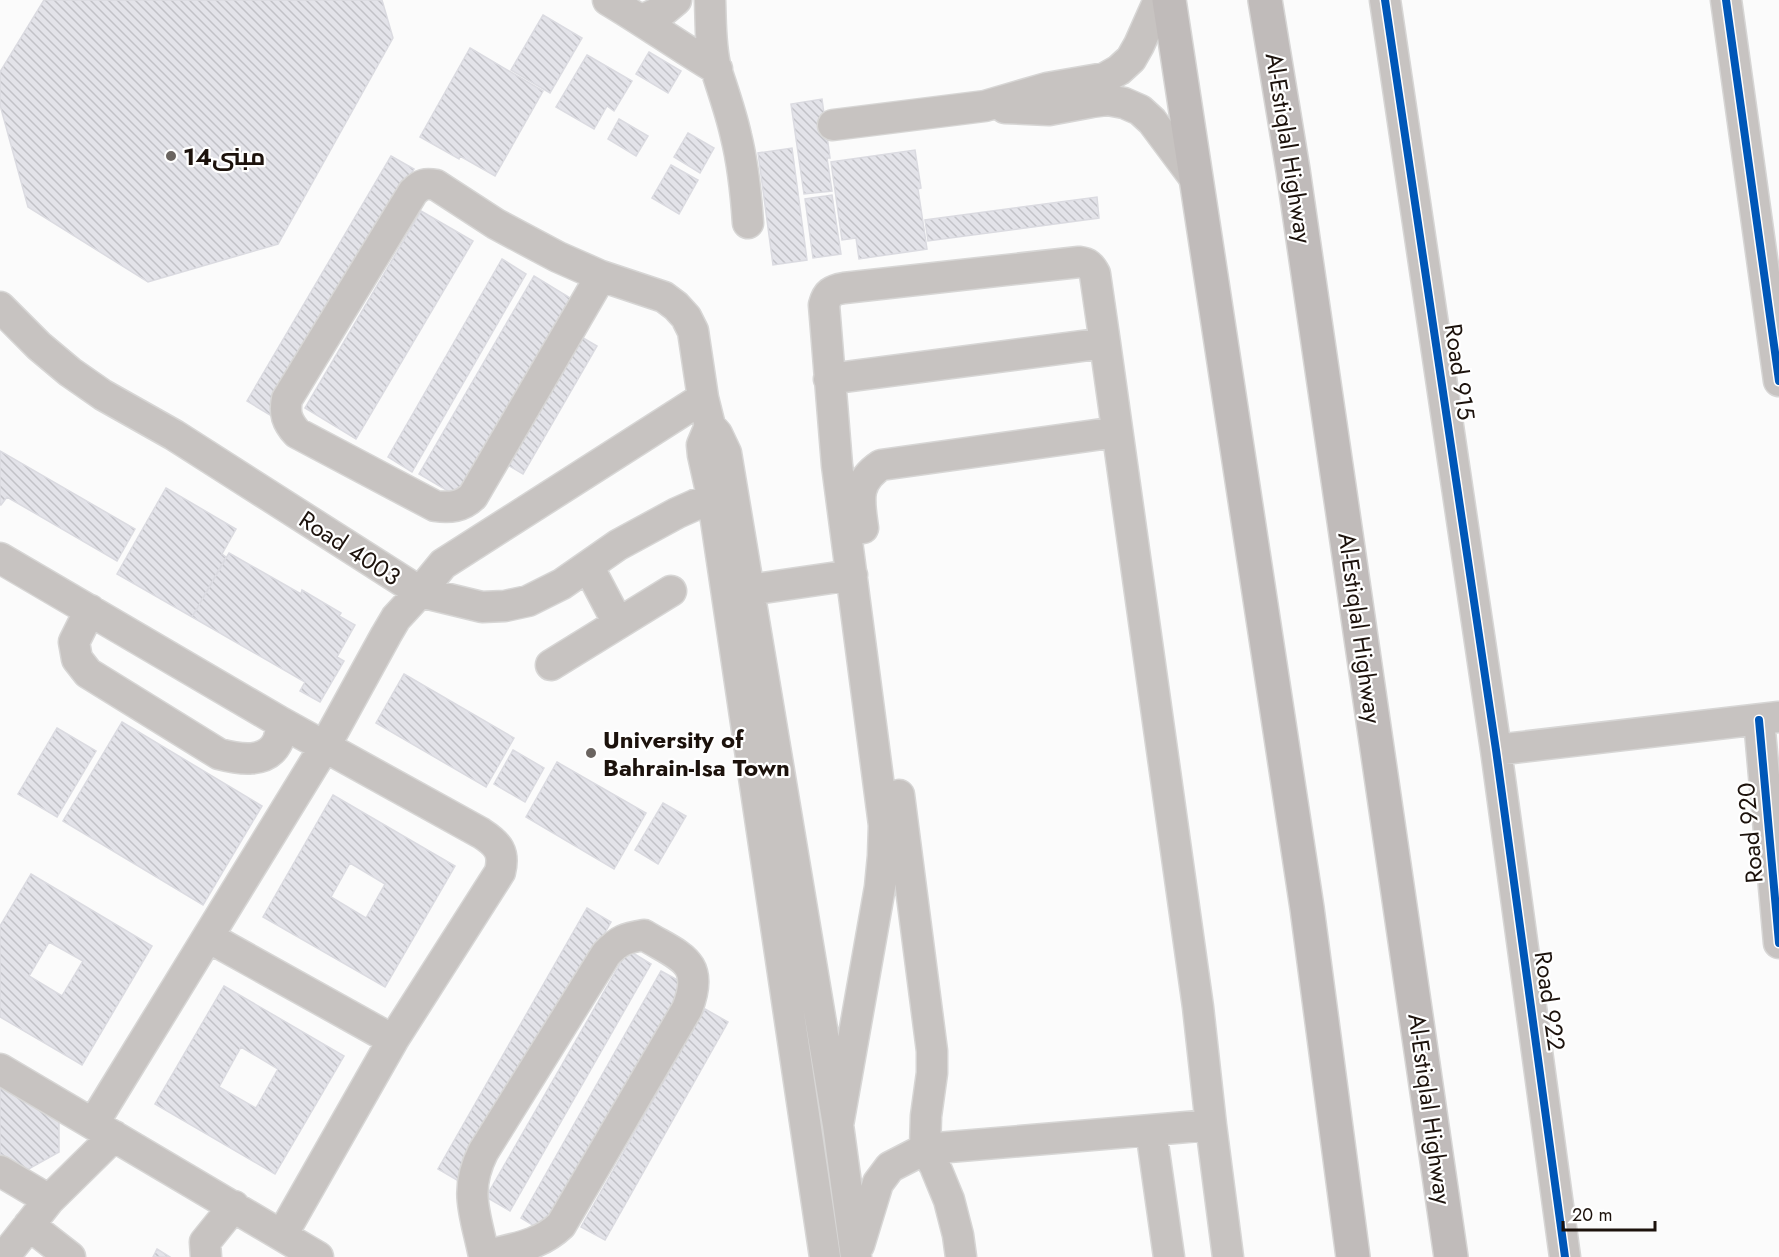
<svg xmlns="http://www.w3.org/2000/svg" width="1779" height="1257" viewBox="0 0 1779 1257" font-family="Jost,Cairo,sans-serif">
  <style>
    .building { fill: url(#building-back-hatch); stroke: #dbdbe1; stroke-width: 1.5; fill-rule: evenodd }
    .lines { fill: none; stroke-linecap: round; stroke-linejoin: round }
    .minor-casing { stroke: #d7d6d5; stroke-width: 33 }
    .major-casing { stroke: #d7d6d5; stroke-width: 36 }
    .minor { stroke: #c7c3c1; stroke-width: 30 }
    .major { stroke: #c0bbba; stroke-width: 33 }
    .cycleway-casing { stroke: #fff; stroke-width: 11 }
    .cycleway { stroke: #0057b8; stroke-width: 8 }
    .poi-dot { fill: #6a6460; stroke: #fff; stroke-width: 2 }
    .labels { text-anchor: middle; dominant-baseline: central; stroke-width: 4.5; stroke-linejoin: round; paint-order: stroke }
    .street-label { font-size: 24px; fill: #1c120c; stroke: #fff }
    .poi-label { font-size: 24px; font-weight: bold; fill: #1c120c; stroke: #fff; text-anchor: start }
  </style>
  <defs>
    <pattern id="building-back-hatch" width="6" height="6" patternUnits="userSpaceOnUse" patternTransform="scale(1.5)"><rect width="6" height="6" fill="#e3e3e9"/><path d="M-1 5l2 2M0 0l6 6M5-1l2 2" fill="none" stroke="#c2c2c7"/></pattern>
  </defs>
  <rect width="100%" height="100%" fill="#fbfbfb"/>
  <path class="building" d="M44,0H382L393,38L278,244L148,282L28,207L0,105V72Z
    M543,15L582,38L550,93L511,70Z
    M470,48L543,91L495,176L460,156L459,159L420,137Z
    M649,52L681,71L668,93L636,74Z
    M587,55L632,81L614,111L607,106L594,129L556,107Z
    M822,99L830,158H827L832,191L804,194L791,104Z
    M619,119L648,136L636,156L608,139Z
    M688,133L714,148L700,173L674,157Z
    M792,148L807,260L773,265L758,153Z
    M915,150L921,188L918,189L927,249L859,259L856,238L842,240L831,162Z
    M391,156L414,169L270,415L247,401Z
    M671,165L698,180L679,214L652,198Z
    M832,195L841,254L813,258L805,199Z
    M1097,197L1099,218L928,241L925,220Z
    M421,211L473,241L356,439L305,408Z
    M502,259L526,274L412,472L388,457Z
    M534,276L580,304L465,501L419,474Z
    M573,332L597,346L523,474L499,460Z
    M0,451L135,529L117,561L7,497L1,505H0Z
    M166,488L236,529L222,554L226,557L192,617L117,574Z
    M229,553L301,594L302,590L341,613L339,616L355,625L337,657L344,661L320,702L300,691L305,682L192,617Z
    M404,674L514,738L486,787L376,723Z
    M122,722L262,806L203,905L63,821Z
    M57,728L96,751L57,817L18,794Z
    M513,750L544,768L525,802L494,784Z
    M557,762L646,813L614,869L526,817Z
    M333,795L455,866L385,987L263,917ZM350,863L385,884L366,918L331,897Z
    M663,803L686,816L658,864L635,850Z
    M31,874L152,946L82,1065L0,1017V926ZM49,942L83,961L62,996L29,976Z
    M587,908L611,922L462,1183L438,1169Z
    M628,950L651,964L510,1211L486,1197Z
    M661,971L685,984L544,1232L521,1218Z
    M224,986L344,1056L275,1174L155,1104ZM241,1047L278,1069L256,1108L219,1087Z
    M705,1009L728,1022L605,1240L581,1227Z
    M0,1086L59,1120V1152L27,1170L0,1154Z
    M157,1249L170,1257H153Z"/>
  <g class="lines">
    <g class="minor-casing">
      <path id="minor" d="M608,0C645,22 680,47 717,69
        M710,0C711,23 710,46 716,69C723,91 731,113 736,136C743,164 746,194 748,223
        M1385,0L1496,750L1565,1257
        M1726,0L1779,381
        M642,20L664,10L676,0
        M1005,108L1049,110L1092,102L1108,100L1124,103L1140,110L1152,121L1196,180
        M833,125L985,106L1047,88L1105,78L1119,70L1131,59L1139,45L1159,0
        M601,276L473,496C462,507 450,508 435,506L297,433C287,422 284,413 287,399L413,192C421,184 426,183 436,185L496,224L558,257L601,276L664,297L676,306L686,317L693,331L703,398L710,426L717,434L726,453L838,1125L856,1257
        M0,307L39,346L70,372L103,395L174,435L420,592L482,607L505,606L528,601L562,584L618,545L677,513L695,505L713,500L734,505
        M829,379L1105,343
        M710,426L702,445L703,455L713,500L825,1257
        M863,528C859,500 855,482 881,465L1117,432
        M0,558L282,723L481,833C498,844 505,852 500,872L393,1040L282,1235
        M588,566L618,623
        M749,590L852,575
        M90,610L74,642L77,659L88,673L219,754C238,759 267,765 278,741C280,736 281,728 282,723
        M551,665L671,591
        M1759,720L1779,943
        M1496,750L1779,717
        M899,795L932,1051V1073L926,1116L925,1149L935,1166L949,1200L958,1235L961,1257
        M644,935C680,957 706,961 687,1009L561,1225C539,1246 514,1248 484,1256C476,1215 463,1192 483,1152L606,954C619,940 626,938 644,935Z
        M208,937L393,1040
        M0,1069L318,1257
        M93,1124L325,746L386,635L396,618L420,592L443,564L703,398
        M838,1125L880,887L883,856L884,825L837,465L824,305C827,293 832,290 844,288L1079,262C1088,263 1091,266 1095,274L1105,343L1198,1007L1211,1125L1228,1257
        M1151,1130L1169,1257
        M0,1171L49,1200
        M29,1225L70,1257
        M859,1245L878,1183L890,1167L925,1149L1211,1125
        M4,1257L49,1200L114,1136
        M206,1257L205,1242L234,1206"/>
    </g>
    <g class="major-casing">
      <path id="major" d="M1169,0L1307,908L1353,1257
        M1265,0L1293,170L1451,1257"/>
    </g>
    <use href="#minor" class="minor"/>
    <use href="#major" class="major"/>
    <g class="cycleway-casing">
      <path id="cycleway" d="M1385,0L1496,750L1565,1257
        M1726,0L1779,381
        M1759,720L1779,943"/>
    </g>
    <use href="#cycleway" class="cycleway"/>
  </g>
  <g class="poi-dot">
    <circle cx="171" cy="156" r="6"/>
    <circle cx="591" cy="753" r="6"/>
  </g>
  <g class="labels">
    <g class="street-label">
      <text transform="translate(1289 148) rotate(81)">Al-Estiqlal Highway</text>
      <text transform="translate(1460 372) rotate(82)">Road 915</text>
      <text transform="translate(350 548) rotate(33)">Road 4003</text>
      <text transform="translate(1360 628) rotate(82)">Al-Estiqlal Highway</text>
      <text transform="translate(1750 833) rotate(-95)">Road 920</text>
      <text transform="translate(1550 1001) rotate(82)">Road 922</text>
      <text transform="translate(1430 1109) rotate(82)">Al-Estiqlal Highway</text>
    </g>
    <g class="poi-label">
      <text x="183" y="156">مبنى14</text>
      <text x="603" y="739">University of<tspan x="603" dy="28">Bahrain-Isa Town</tspan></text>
    </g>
  </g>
  <path d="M1563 1221v9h92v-9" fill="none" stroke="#1c120c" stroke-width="3"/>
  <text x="1572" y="1221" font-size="18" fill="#1c120c" stroke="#ffffff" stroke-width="4.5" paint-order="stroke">20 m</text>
</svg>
